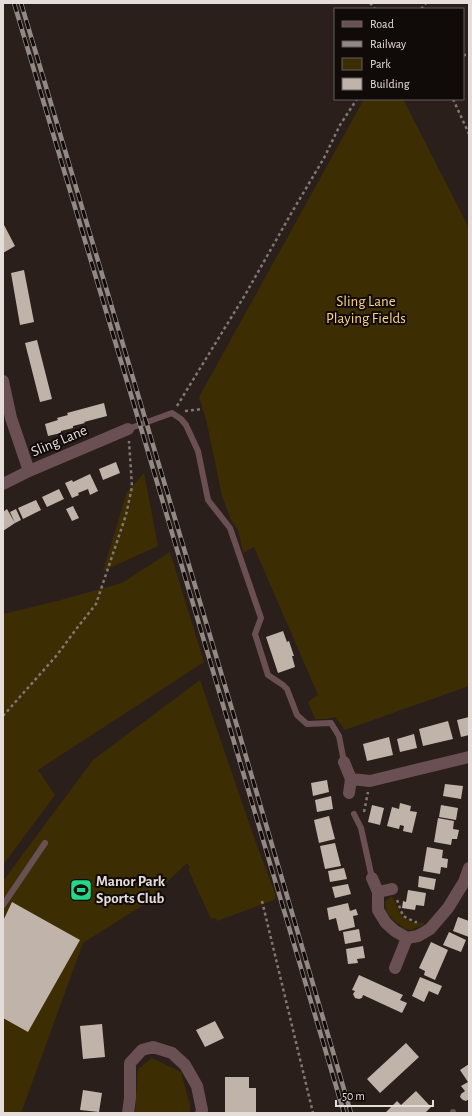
<svg xmlns="http://www.w3.org/2000/svg" width="472" height="1116" viewBox="0 0 472 1116" font-family="'Alegreya Sans',sans-serif">
  <style>
    .green { fill: #3d2d03 }
    .building { fill: #c0b4aa }
    .lines { fill: none; stroke-linecap: round; stroke-linejoin: round }
    .path { stroke: #827774; stroke-width: 2.5; stroke-dasharray: 3 3; stroke-linecap: butt }
    .lane { stroke: #6a5052; stroke-width: 6 }
    .street { stroke: #6a5052; stroke-width: 12 }
    .rail-casing { stroke: #928885; stroke-width: 4.5 }
    .rail { stroke: #100a09; stroke-width: 3; stroke-dasharray: 9; stroke-linecap: butt }
    .labels { text-anchor: middle; dominant-baseline: central; stroke-width: 4; stroke-linejoin: round; paint-order: stroke }
    .park-label { font-size: 15px; fill: #fbd586; stroke: #100a09 }
    .street-label { font-size: 15px; fill: #e5ddda; stroke: #100a09 }
    .poi-label { font-size: 15px; font-weight: bold; fill: #e5ddda; stroke: #100a09; text-anchor: start }
  </style>
  <rect width="100%" height="100%" fill="#2b1f1c"/>
  <path class="green" d="M364,99H403L469,228V686L345,730L335,717L326,719H315L308,702L318,695L254,547L243,553L238,530L231,520L222,496L206,419L199,397Z
    M144,473L158,546L103,571L127,492Z
    M170,552L204,662L38,770L55,795L3,865V614L57,601L122,583Z
    M200,680L256,843L276,896L275,897L276,899L217,921L216,918L211,919L188,869L190,868L187,863L143,905L83,943L21,1113H3V881L93,760Z
    M392,896L402,917L414,923H424L423,925L411,930L405,929L392,919L386,910L385,902Z
    M152,1058L181,1072L190,1105V1113H135L138,1069Z"/>
  <path class="building" d="M3,223L15,246L3,253Z
    M24,270L34,322L20,325L11,273Z
    M37,340L52,399L40,402L25,343Z
    M104,403L107,416L84,422L85,423L73,426V428L61,431V433L48,436L45,424L58,420L57,418L68,415L67,413Z
    M116,462L120,473L103,480L99,469Z
    M90,474L98,491L90,495L88,489L78,493L79,495L72,498L65,483L72,480L73,482Z
    M59,489L64,499L47,507L42,497Z
    M36,500L41,510L23,519L18,508Z
    M73,506L79,518L72,521L66,509Z
    M7,509L15,523L3,531V512Z
    M16,509L21,520L15,523L10,512Z
    M283,631L287,642L289,641L294,656H292L295,667L278,673L266,637Z
    M469,717V735L461,737L457,720Z
    M448,721L453,739L423,746L419,729Z
    M414,734L417,748L400,752L397,739Z
    M389,737L393,755L367,761L363,744Z
    M327,780L329,792L313,796L311,783Z
    M445,784L463,786L461,799L443,796Z
    M331,796L333,809L317,812L315,800Z
    M400,803L411,806L410,811L417,812L412,833L403,831L404,826L400,825L399,829L387,826L392,807L399,809Z
    M372,805L384,808L380,825L368,822Z
    M441,805L458,808L456,820L439,817Z
    M329,816L335,839L319,843L314,820Z
    M438,818L454,821L453,829L459,830L457,839H452L451,845L434,842Z
    M335,843L341,866L325,869L320,846Z
    M427,847L443,850L442,858L448,859L447,868L441,867L440,874L423,871Z
    M344,868L347,879L330,882L328,871Z
    M419,876L436,879L434,890L418,887Z
    M348,884L351,894L335,898L332,887Z
    M408,890L426,893L424,906L416,905L415,910L402,908L403,901L406,902Z
    M12,902L80,940L28,1032L3,1018V921Z
    M348,903L350,911L356,909L358,915L353,916L355,927L339,931L336,918L329,920L327,908Z
    M458,917L469,921V937L453,931Z
    M359,929L361,941L345,944L343,932Z
    M449,932L466,940L461,952L443,945Z
    M431,942L448,950L435,980L424,975L425,971L419,968Z
    M363,946L365,958L357,959L358,963L348,964L346,949Z
    M359,975L403,995L400,1000L407,1003L402,1013L363,995L362,998L359,999L355,998L353,994L355,991L352,990Z
    M420,977L442,986L438,995L429,991L424,1002L412,996Z
    M215,1021L224,1038L205,1047L196,1030Z
    M102,1024L105,1057L83,1059L80,1026Z
    M406,1043L419,1057L380,1093L367,1079Z
    M469,1064V1099L466,1101L463,1100L460,1097L461,1094L465,1091L461,1086L468,1082L460,1070Z
    M225,1077H249V1088H256V1113H225Z
    M83,1090L102,1093L99,1112L80,1110Z
    M416,1091L431,1107L425,1113H385L397,1101L401,1105Z"/>
  <g class="lines">
    <path class="path" d="M370,3L375,9
      M421,9L426,3
      M463,55H469
      M453,99L469,134
      M177,406L245,295L292,212L324,158L340,125L357,99
      M185,411L203,409
      M3,716L57,655L77,628L96,604L126,515L132,487L129,441
      M364,812L368,792
      M397,900L403,916L415,922H417
      M262,901L313,1113"/>
    <path class="lane" d="M128,429L172,413L181,419L186,425L198,451L208,500L230,528L261,618L255,634L268,675L283,685L287,689L297,715L307,724L331,723L339,736L344,762
      M354,814L361,828L372,878
      M3,905L45,843
      M453,1112V1113"/>
    <path class="street" d="M3,381L11,418L29,471
      M3,484L29,471L128,429
      M344,762L351,779L370,781L469,757
      M349,793L351,779
      M372,878L378,892V910L386,923L395,931L407,938L418,936L430,929L448,908L464,882L469,868
      M378,892L392,889
      M395,968L407,938
      M128,1113L130,1098V1063L142,1050L153,1047L172,1053L185,1065L197,1086L202,1110L201,1113"/>
    <g class="rail-casing">
      <path id="rail" d="M14,3L143,435L344,1113
        M21,3L237,726L351,1113"/>
    </g>
    <use href="#rail" class="rail"/>
  </g>
  <defs>
    <g id="stadium-square" transform="scale(1.15)"><rect x="-9" y="-9" width="18" height="18" rx="4" fill="#23d886" stroke="#100a09"/><path d="M0-5a6.5 5 0 1 0 0 10a6.5 5 0 1 0 0-10ZM-3.5-1.8h7v3.6h-7Z" fill="#111"/></g>
  </defs>
  <g fill-rule="evenodd">
    <use href="#stadium-square" x="81" y="890"/>
  </g>
  <g class="labels">
    <g class="park-label">
      <text x="366" y="301">Sling Lane<tspan x="366" dy="17">Playing Fields</tspan></text>
    </g>
    <g class="street-label">
      <text transform="translate(59 441) rotate(-23)">Sling Lane</text>
    </g>
    <g class="poi-label">
      <text x="96" y="881">Manor Park<tspan x="96" dy="17">Sports Club</tspan></text>
    </g>
  </g>
  <rect width="472" height="1116" fill="none" stroke="#e5ddda" stroke-width="8"/>
  <rect x="334" y="8" width="130" height="92" fill="#100a09" stroke="#655e5d"/>
  <rect x="342" y="21" width="20" height="6" fill="#6a5052" stroke="#655e5d"/>
  <text x="370" y="28" font-size="12" fill="#e5ddda">Road</text>
  <rect x="342" y="41" width="20" height="6" fill="#928885" stroke="#655e5d"/>
  <text x="370" y="48" font-size="12" fill="#e5ddda">Railway</text>
  <rect x="342" y="58" width="20" height="12" fill="#3d2d03" stroke="#655e5d"/>
  <text x="370" y="68" font-size="12" fill="#e5ddda">Park</text>
  <rect x="342" y="78" width="20" height="12" fill="#c0b4aa" stroke="#655e5d"/>
  <text x="370" y="88" font-size="12" fill="#e5ddda">Building</text>
  <path d="M336 1100v6h97v-6" fill="none" stroke="#e5ddda" stroke-width="2"/>
  <text x="342" y="1100" font-size="12" fill="#e5ddda" stroke="#100a09" stroke-width="3" paint-order="stroke">50 m</text>
</svg>
